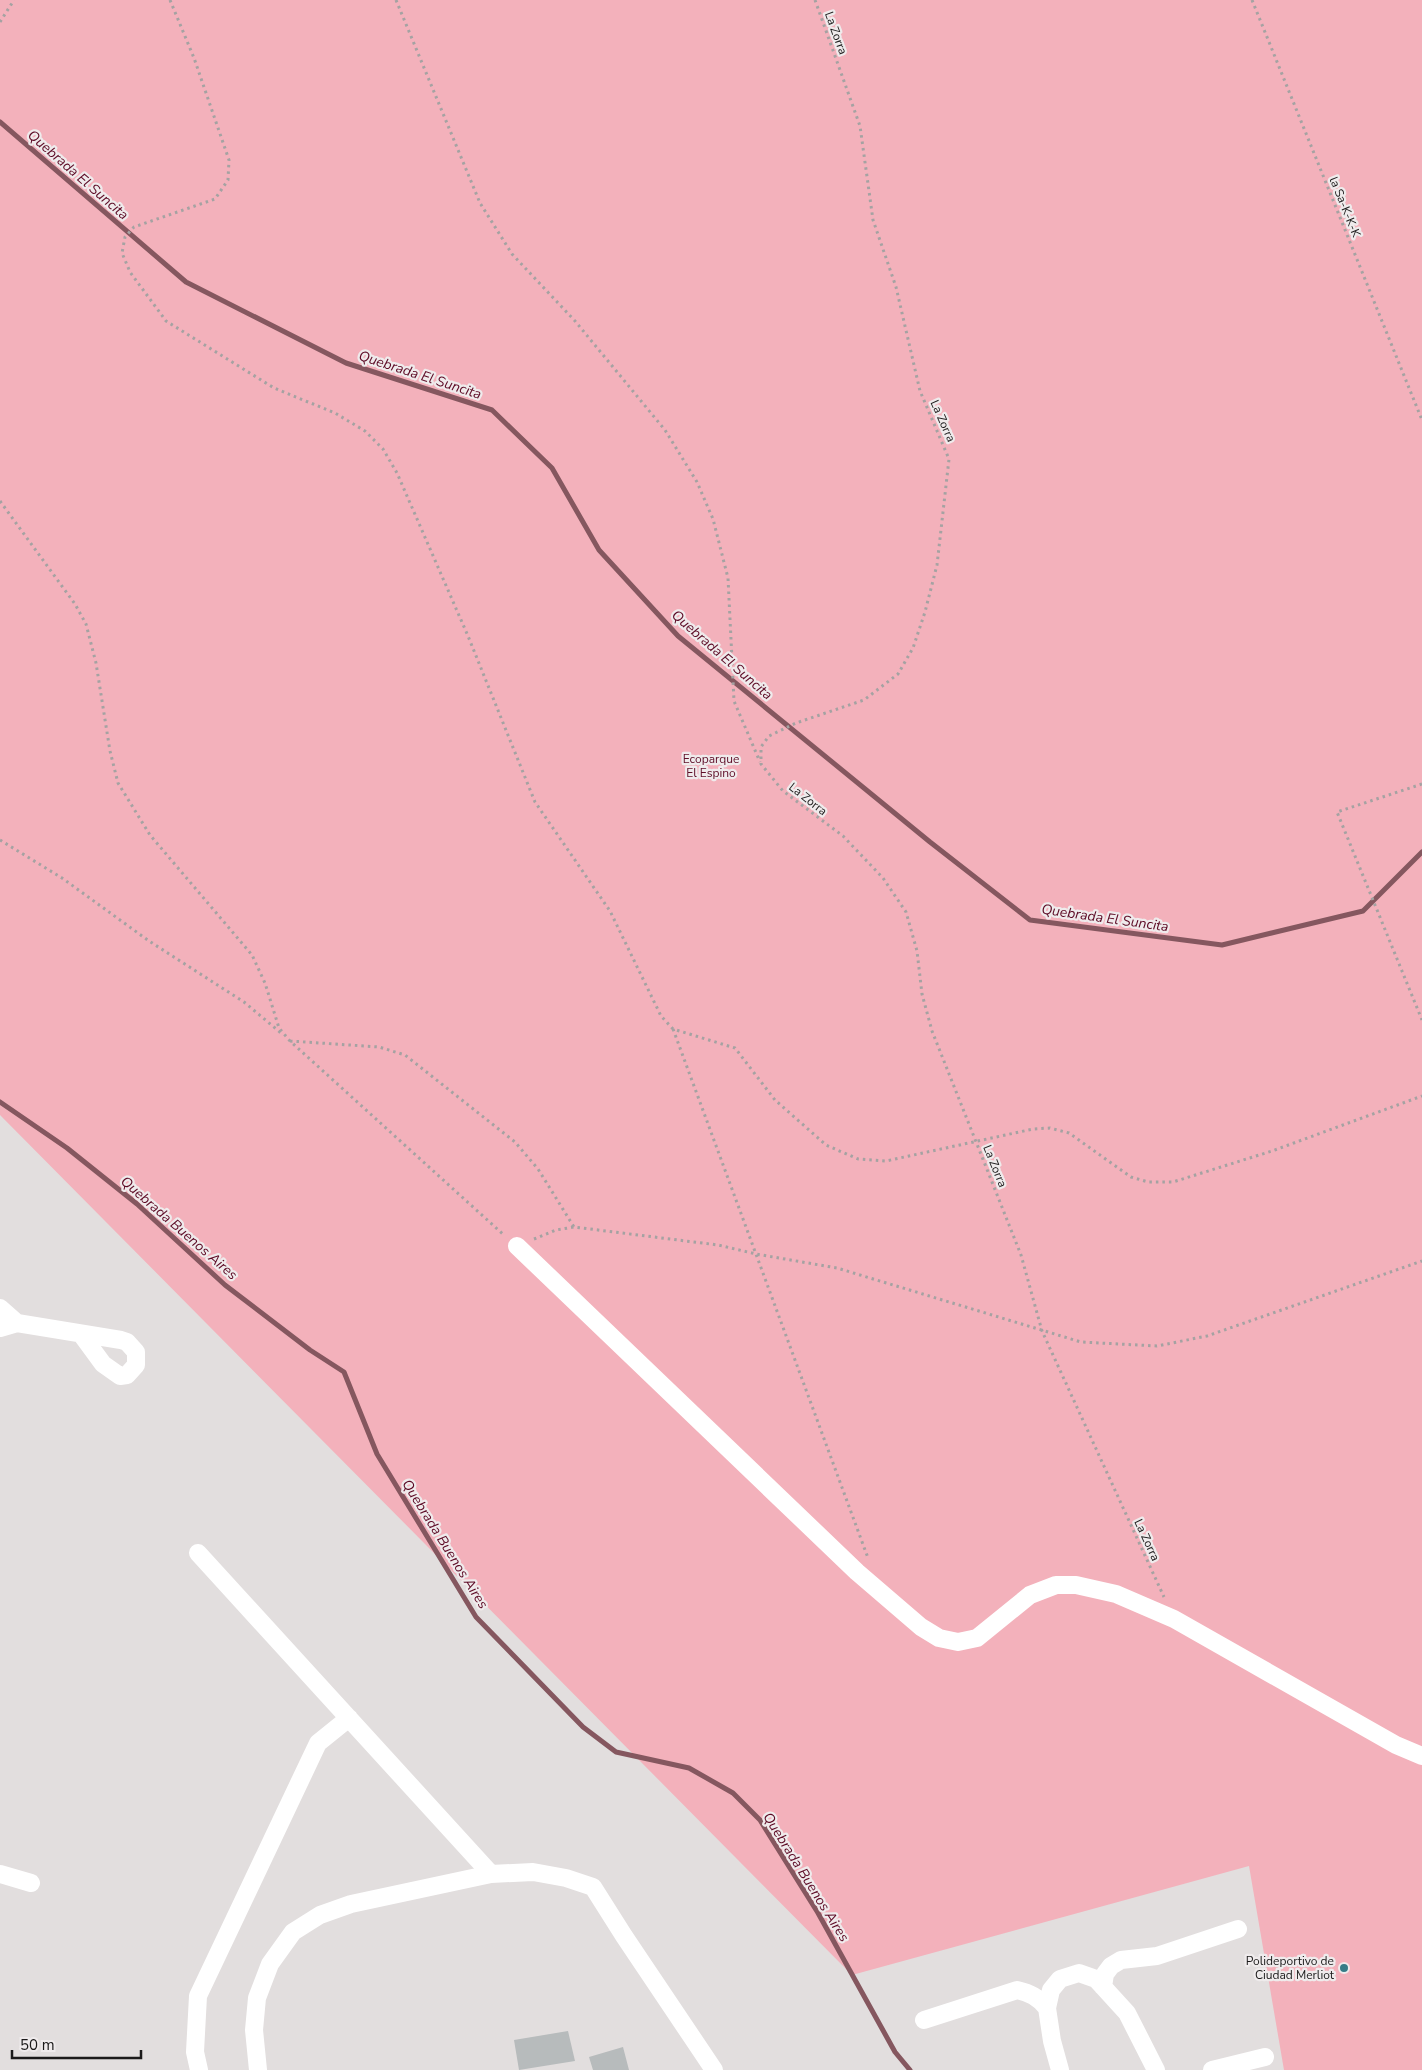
<svg xmlns="http://www.w3.org/2000/svg" width="1422" height="2070" viewBox="0 0 1422 2070" font-family="'Nunito Sans',sans-serif">
  <style>
    .green { fill: #f3b1bb }
    .lines { fill: none; stroke-linecap: round; stroke-linejoin: round }
    .stream { stroke: #85575f; stroke-width: 5 }
    .building { fill: #b7bbbc }
    .path { stroke: #a5a2a2; stroke-width: 3; stroke-dasharray: 2.5 4; stroke-linecap: butt }
    .street { stroke: #fff; stroke-width: 18 }
    .poi-dot { fill: #357c87; stroke: #efebec; stroke-width: 2 }
    .labels { text-anchor: middle; dominant-baseline: central; stroke-width: 4.5; stroke-linejoin: round; paint-order: stroke }
    .street-label { font-size: 12px; fill: #1b1a1a; stroke: #efebec }
    .park-label { font-size: 12px; fill: #5e0d27; stroke: #efebec }
    .poi-label { font-size: 12px; fill: #1b1a1a; stroke: #efebec; text-anchor: end }
    .water-label { font-size: 14px; font-style: italic; fill: #5c0924; stroke: #efebec }
  </style>
  <rect width="100%" height="100%" fill="#e2dede"/>
  <path class="green" d="M0,0H1422V2070H1284L1249,1866L852,1975L0,1115Z"/>
  <g class="lines">
    <path class="stream" d="M0,122L186,282L346,363L492,410L552,468L599,550L678,636L930,842L1030,920L1222,945L1363,911L1422,852
      M0,1102L67,1148L137,1204L225,1285L310,1350L344,1372L377,1454L476,1617L583,1727L616,1752L689,1768L733,1793L760,1820L818,1913L895,2052L910,2070"/>
  </g>
  <path class="building" d="M568,2031L575,2061L519,2070L514,2040Z
    M623,2047L629,2070H593L589,2057Z"/>
  <g class="lines">
    <path class="path" d="M170,0L194,58L229,160L228,180L215,199L134,227L125,237L122,253L130,272L166,321L274,388L335,413L365,431L383,449L397,473L468,636L535,802L610,911L661,1016L673,1029L735,1048L775,1100L826,1145L858,1159L886,1161L1033,1129L1050,1128L1069,1133L1131,1177L1148,1182H1173L1272,1151L1422,1096
      M396,0L480,203L512,254L575,321L665,430L697,482L713,519L728,578L734,701L760,762
      M815,0L860,126L873,220L896,287L920,391L949,459L937,565L925,612L913,648L898,674L864,700L796,723L769,736L761,747V764L783,791L843,836L883,878L906,912L917,951L922,994L932,1031L1021,1255L1042,1331L1164,1597
      M1252,0L1422,420
      M0,22L14,0
      M0,501L75,604L86,624L96,663L110,751L118,783L150,835L252,955L265,983L279,1028L290,1041L505,1236
      M1422,784L1337,812L1422,1020
      M0,840L62,878L149,941L244,1002L281,1033
      M673,1029L868,1558
      M290,1041L379,1047L405,1055L515,1142L538,1169L574,1227
      M534,1239L556,1230L574,1227L718,1245L756,1254L837,1268L1081,1342L1157,1346L1207,1336L1422,1261"/>
    <path class="street" d="M517,1246L857,1572L921,1627L939,1638L958,1642L977,1638L1030,1595L1056,1585H1076L1116,1594L1174,1619L1396,1745L1422,1756
      M0,1308L17,1323
      M0,1328L17,1323L121,1340L127,1342L136,1352V1365L127,1375L120,1376L103,1364L81,1334
      M198,1553L491,1874
      M0,1874L31,1883
      M1103,1987L1105,1974L1111,1966L1121,1960L1157,1956L1238,1929
      M924,2020L1017,1990C1030,1993 1038,1997 1047,2008
      M199,2070L195,2052L198,1996L318,1743L349,1718
      M258,2070L254,2030L257,1998L270,1964L293,1932L320,1915L351,1904L491,1874L533,1872L566,1878L593,1887L624,1936L714,2070
      M1060,2070L1052,2041L1047,2008L1051,1990L1060,1979L1079,1973L1096,1979L1127,2013L1156,2070
      M1212,2070L1265,2057"/>
  </g>
  <circle class="poi-dot" cx="1344" cy="1968" r="5"/>
  <g class="labels">
    <g class="street-label">
      <text transform="translate(836 33) rotate(70)">La Zorra</text>
      <text transform="translate(1345 207) rotate(68)">la Sa-K-K-K</text>
      <text transform="translate(943 421) rotate(66)">La Zorra</text>
      <text transform="translate(808 799) rotate(38)">La Zorra</text>
      <text transform="translate(995 1166) rotate(68)">La Zorra</text>
      <text transform="translate(1147 1540) rotate(65)">La Zorra</text>
    </g>
    <g class="park-label">
      <text x="711" y="759">Ecoparque<tspan x="711" dy="14">El Espino</tspan></text>
    </g>
    <g class="poi-label">
      <text x="1334" y="1961">Polideportivo de<tspan x="1334" dy="14">Ciudad Merliot</tspan></text>
    </g>
    <g class="water-label">
      <text transform="translate(78 175) rotate(41)">Quebrada El Suncita</text>
      <text transform="translate(420 375) rotate(18)">Quebrada El Suncita</text>
      <text transform="translate(722 655) rotate(41)">Quebrada El Suncita</text>
      <text transform="translate(1105 918) rotate(8)">Quebrada El Suncita</text>
      <text transform="translate(179 1228) rotate(41)">Quebrada Buenos Aires</text>
      <text transform="translate(445 1544) rotate(58)">Quebrada Buenos Aires</text>
      <text transform="translate(806 1877) rotate(58)">Quebrada Buenos Aires</text>
    </g>
  </g>
  <path d="M12 2050v8h129v-8" fill="none" stroke="#1b1a1a" stroke-width="2.5"/>
  <text x="20" y="2050" font-size="15" fill="#1b1a1a" stroke="#efebec" stroke-width="4" paint-order="stroke">50 m</text>
</svg>
